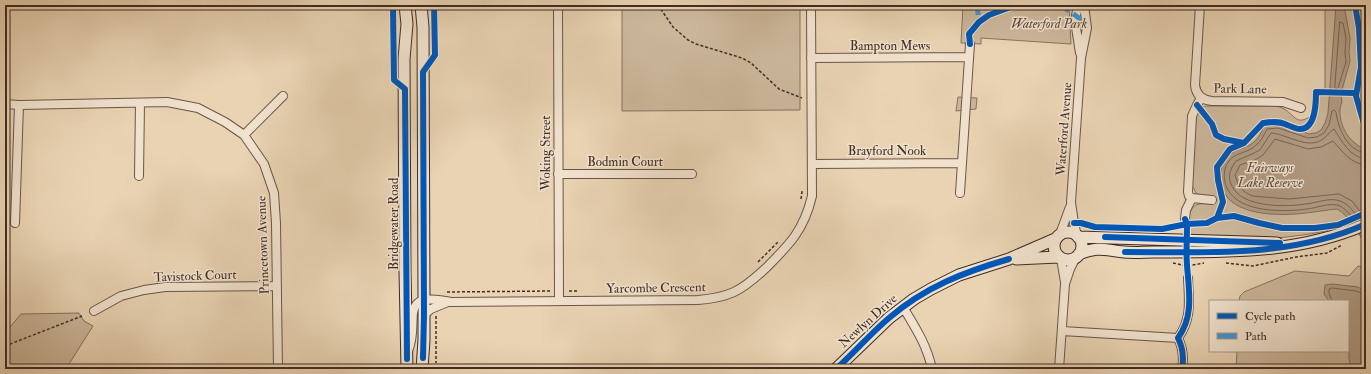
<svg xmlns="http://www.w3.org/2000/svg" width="1371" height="374" viewBox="0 0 1371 374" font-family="'IM FELL Double Pica',serif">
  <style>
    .green { fill: #ccb79b; stroke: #867260 }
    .water { fill: #b09a82; stroke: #836e5c }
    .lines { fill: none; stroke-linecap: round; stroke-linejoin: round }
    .shore { stroke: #786353; stroke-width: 1 }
    .street-casing { stroke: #6a5648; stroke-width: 10 }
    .secondary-casing { stroke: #402c24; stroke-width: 13 }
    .path { stroke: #402c24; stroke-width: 1.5; stroke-dasharray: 3 2; stroke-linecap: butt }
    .street { stroke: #f1e2ce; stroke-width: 8 }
    .secondary { stroke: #f1e2ce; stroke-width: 11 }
    .quiet { stroke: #3f96d6; stroke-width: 5; stroke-dasharray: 10 5; stroke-linecap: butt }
    .cycleway-casing { stroke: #f1e2ce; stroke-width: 8 }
    .cycleway { stroke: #0057b8; stroke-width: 6 }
    .labels { text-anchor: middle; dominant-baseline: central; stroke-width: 3; stroke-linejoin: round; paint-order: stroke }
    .park-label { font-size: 13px; font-style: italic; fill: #5c483c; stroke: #f1e2ce }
    .street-label { font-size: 13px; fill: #402c24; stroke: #f1e2ce }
  </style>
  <rect width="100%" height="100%" fill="#e9d3b3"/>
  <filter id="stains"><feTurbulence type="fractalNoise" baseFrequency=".005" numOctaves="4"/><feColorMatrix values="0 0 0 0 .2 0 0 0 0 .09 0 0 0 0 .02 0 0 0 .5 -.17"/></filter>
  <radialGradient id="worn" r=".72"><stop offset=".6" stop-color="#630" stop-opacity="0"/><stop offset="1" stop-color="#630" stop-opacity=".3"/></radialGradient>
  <path class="green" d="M622,5H800V110L622,111Z
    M963,5H1069L1071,44L981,38V44L961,43Z
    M1325,5H1365L1366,217C1338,231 1307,235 1277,238L1188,235C1189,225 1186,207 1199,204C1203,203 1208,204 1212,204L1196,193L1192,185L1196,116C1198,110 1201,107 1206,106H1275C1297,109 1292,133 1317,111V89H1325Z
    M958,97L977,98L976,109L956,111Z
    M1358,266L1366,268V369H1236L1237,351H1348V301H1239L1240,296L1244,292L1295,271L1349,276Z
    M79,313L84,321L93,326L69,364L60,369H5V333L21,314Z"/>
  <path class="water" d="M1336,5H1344L1350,38L1349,52L1350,61L1342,90L1341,96L1342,102C1336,115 1344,135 1355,143C1358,146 1362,148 1366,150V190L1365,194L1366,200V246C1358,233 1350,216 1337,209C1326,210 1316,212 1306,213C1282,216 1230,217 1222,187C1219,177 1220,169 1225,160C1238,142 1255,154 1264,125L1279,124L1297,131H1303L1308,134L1316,133L1321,130L1325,123L1328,113Z
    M1332,284L1358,287L1366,292V366C1362,369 1356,371 1351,368L1349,359L1348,301H1329L1324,294L1325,285Z"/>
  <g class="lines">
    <path class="shore" d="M1340,22L1343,23L1346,38L1345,52L1346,62L1338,88L1336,89L1335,87Z
      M1365,218L1352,201L1339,194L1289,199L1252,196L1245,192L1239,187L1235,175L1240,165L1255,160L1263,155L1275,139L1308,149L1321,147L1333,141C1342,151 1351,164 1366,165
      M1359,220C1354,212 1349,204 1340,201C1330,197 1316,203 1306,204C1286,207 1242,208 1232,186C1227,177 1230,169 1236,161L1252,154L1260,150L1271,133C1286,134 1305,148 1320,141C1326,138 1329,132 1334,129C1342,141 1349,157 1366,159
      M1355,221C1350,215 1345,207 1337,205C1328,203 1316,208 1307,209C1284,212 1241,213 1228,190C1224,183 1223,174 1226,166C1233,151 1245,155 1255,146C1261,142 1264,135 1267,129L1278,128L1308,138L1317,137L1324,133L1329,125L1332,111L1334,110L1336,112C1338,128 1347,151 1366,153
      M1332,301L1329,293V289L1332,288L1356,291L1366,295"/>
    <g class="street-casing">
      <path id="street" d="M558,5L559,301
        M1078,5L1075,21L1080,53
        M1200,5L1195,85C1196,95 1202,100 1212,101L1283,102L1301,108
        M811,58L969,57
        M1201,98L1197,105L1192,116L1188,192L1189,196L1192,198L1212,200
        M5,104L19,105L167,102L198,108L225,122L244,135L264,164L274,193L276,223L278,369
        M244,135L283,96
        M812,164L962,163
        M558,174H692
        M139,176L140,103
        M960,193L970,44
        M1185,219L1186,210L1192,198
        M15,223L19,105
        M1060,234L1070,207
        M1077,236L1074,223L1071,202L1081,58L1087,28L1084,5
        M1061,259L1065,282
        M903,307C915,327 927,345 932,369
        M94,311L121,296L144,290L165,287L277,286
        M424,315L431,309L448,302
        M1062,331L1178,338
        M408,351C421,322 395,290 451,302L698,300C711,299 723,297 734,292C747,286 756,277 766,268C790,244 804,230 812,196L811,5
        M1059,369L1065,284L1070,269L1075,259
        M1182,369C1184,358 1183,348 1178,338C1192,319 1189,301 1188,278"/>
    </g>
    <g class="secondary-casing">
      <path id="secondary" d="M405,5L407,24L404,59L405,271L407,369
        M421,5L423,27L424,300V340L422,369
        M1054 246a14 14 0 1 1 28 0a14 14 0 1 1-28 0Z
        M1078,237L1277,243
        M1079,254C1100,246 1103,250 1124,252C1134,253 1144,252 1154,252C1227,252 1298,254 1366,224
        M1016,259L1058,257
        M836,369L889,318L914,299L931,289L959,275L1009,259L1055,239"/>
    </g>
    <path class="path" d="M658,5L673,27L688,40L696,44L742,58L751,63L779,89L802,98
      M801,199L802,191
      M758,262L778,242
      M1173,263L1187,266L1204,263
      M1226,263L1253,266L1296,257L1327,253L1342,245
      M569,291H579
      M447,292L551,291
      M436,316V363
      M5,346L82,316"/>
    <use href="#street" class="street"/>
    <use href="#secondary" class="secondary"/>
    <path class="quiet" d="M977,5L979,22
      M1061,5L1087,24
      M1333,366L1338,369"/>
    <g class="cycleway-casing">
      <path id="cycleway" d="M393,5L394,80L405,89L407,359
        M1355,5L1359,28L1361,67L1356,96L1366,131
        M970,44L969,34L979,22L989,15L1016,5
        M1197,105L1212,124L1216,135L1224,139L1244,143
        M1217,218L1223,202L1218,180L1217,167L1230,149L1244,143L1263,123C1271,122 1278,121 1285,124C1290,126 1295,129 1300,129C1316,129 1316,102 1316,92L1355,93
        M1074,223H1081L1095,227L1162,229L1187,224L1185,219
        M1105,237L1280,243
        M1125,252C1206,252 1290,258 1366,224
        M423,358L424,315L423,72L435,55L434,5
        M836,369C854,353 870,334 889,318C925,287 964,272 1009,259
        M1182,369C1184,358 1183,348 1178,338C1194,316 1189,292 1187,265C1186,252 1187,238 1187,224L1207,223L1217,218L1234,216L1259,223L1282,228H1315L1338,225L1366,213"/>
    </g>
    <use href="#cycleway" class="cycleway"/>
  </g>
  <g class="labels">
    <g class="park-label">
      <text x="1049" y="24">Waterford Park</text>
      <text x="1270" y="168">Fairways<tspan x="1270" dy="15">Lake Reserve</tspan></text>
    </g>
    <g class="street-label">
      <text x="890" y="46">Bampton Mews</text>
      <text transform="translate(1240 89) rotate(1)">Park Lane</text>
      <text transform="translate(1064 129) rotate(-86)">Waterford Avenue</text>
      <text x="887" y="151">Brayford Nook</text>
      <text transform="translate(546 153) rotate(-90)">Woking Street</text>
      <text x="625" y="162">Bodmin Court</text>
      <text transform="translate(394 224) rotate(-90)">Bridgewater Road</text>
      <text transform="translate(263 245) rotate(-92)">Princetown Avenue</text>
      <text transform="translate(195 276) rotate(-2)">Tavistock Court</text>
      <text transform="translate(656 288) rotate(-1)">Yarcombe Crescent</text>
      <text transform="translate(868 321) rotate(-42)">Newlyn Drive</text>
    </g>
  </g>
  <rect width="1371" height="374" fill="none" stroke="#e9d3b3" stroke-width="20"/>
  <rect x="6" y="6" width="1359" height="362" fill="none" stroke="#402c24" stroke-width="2"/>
  <rect x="10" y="10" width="1351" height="354" fill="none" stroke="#402c24"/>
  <rect x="1209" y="300" width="140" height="52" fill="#f1e2ce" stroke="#aa998a"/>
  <rect x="1217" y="313" width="20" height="6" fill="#0057b8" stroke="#aa998a"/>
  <text x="1245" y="320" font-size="12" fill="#402c24">Cycle path</text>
  <rect x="1217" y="333" width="20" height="6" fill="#3f96d6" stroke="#aa998a"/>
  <text x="1245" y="340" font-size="12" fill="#402c24">Path</text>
  <rect width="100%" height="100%" filter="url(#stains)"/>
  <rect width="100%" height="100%" fill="url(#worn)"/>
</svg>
